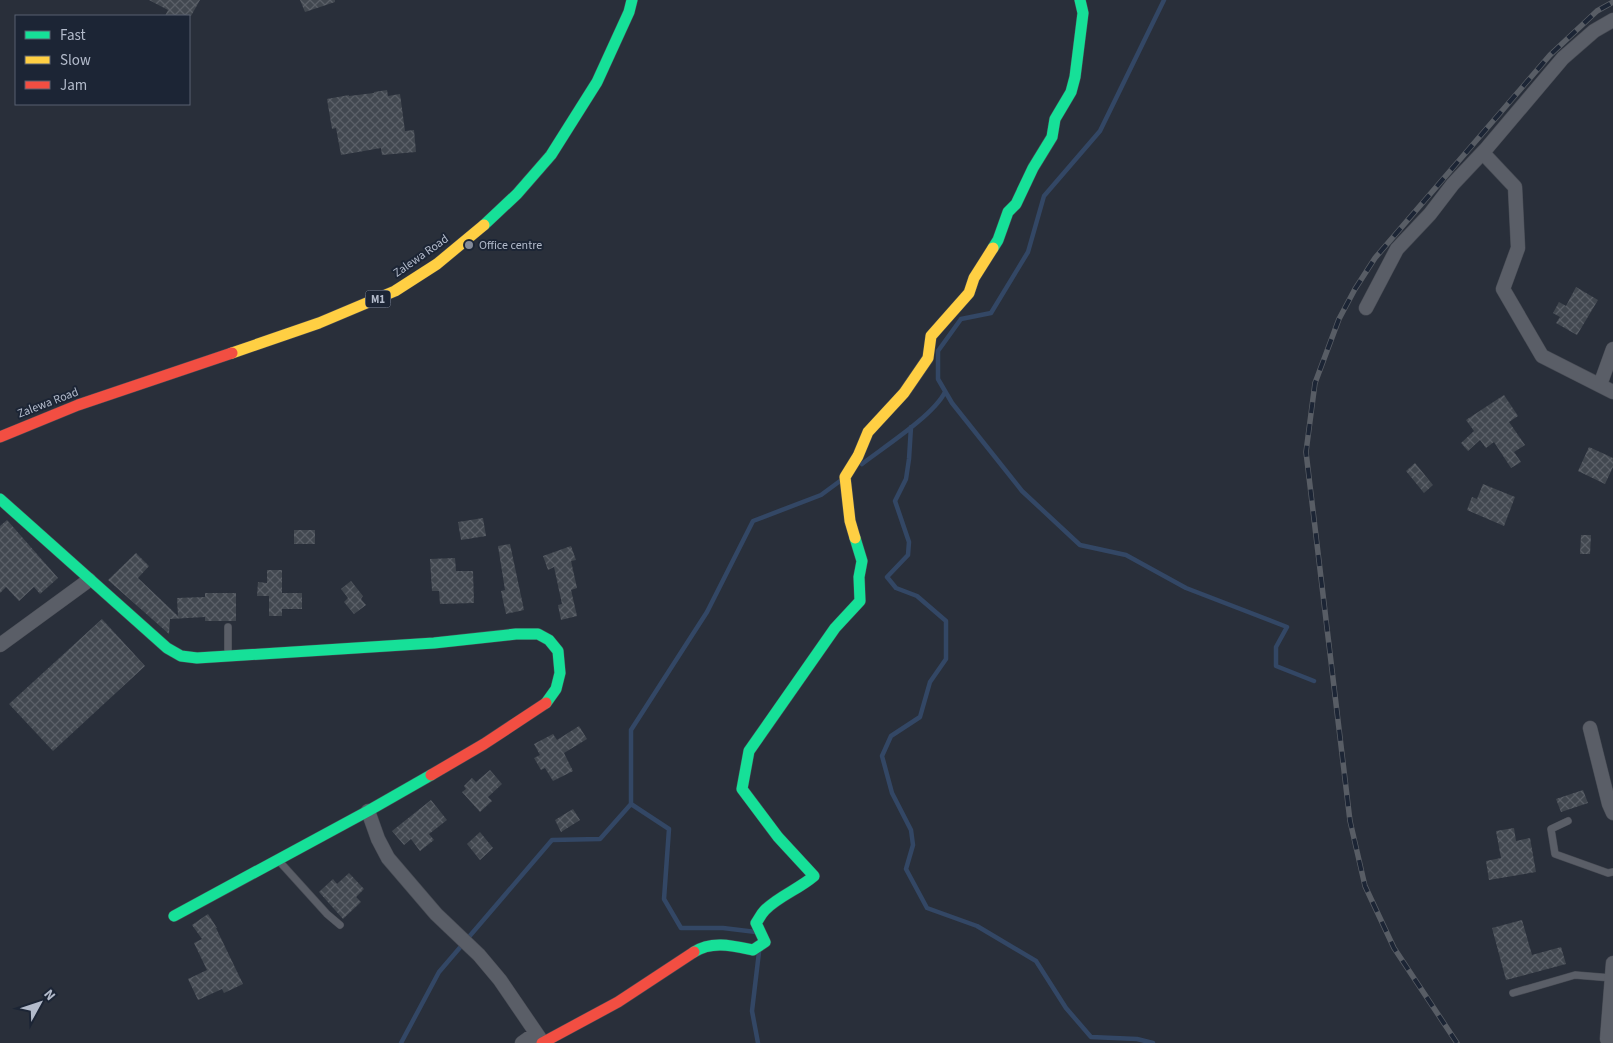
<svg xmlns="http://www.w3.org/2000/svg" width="1613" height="1043" viewBox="0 0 1613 1043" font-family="'Source Sans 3',sans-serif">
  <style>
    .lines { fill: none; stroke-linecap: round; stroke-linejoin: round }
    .stream { stroke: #334765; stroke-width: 4.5 }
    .building { fill: url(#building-cross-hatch) }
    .lane-casing { stroke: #464a53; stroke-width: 8 }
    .street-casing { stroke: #464a53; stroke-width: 15 }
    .fast-casing { stroke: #464a53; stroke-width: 12 }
    .slow-casing { stroke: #464a53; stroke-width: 12 }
    .jam-casing { stroke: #464a53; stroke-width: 12 }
    .lane { stroke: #5a5e67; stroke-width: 7 }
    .street { stroke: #5a5e67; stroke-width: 14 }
    .fast { stroke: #16e098; stroke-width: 11 }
    .slow { stroke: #ffcf43; stroke-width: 11 }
    .jam { stroke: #f24e42; stroke-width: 11 }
    .rail-casing { stroke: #585d65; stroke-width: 5.5 }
    .rail { stroke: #1c2535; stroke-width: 4; stroke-dasharray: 11; stroke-linecap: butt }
    .poi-dot { fill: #838a98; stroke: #1c2535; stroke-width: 2 }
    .labels { text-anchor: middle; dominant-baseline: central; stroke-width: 4; stroke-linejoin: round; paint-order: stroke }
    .shield { fill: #1c2535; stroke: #868e9e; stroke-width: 1 }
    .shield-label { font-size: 11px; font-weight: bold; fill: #b3bbcb }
    .poi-label { font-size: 12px; fill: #b3bbcb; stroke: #1c2535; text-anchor: start }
    .street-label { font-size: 12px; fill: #b3bbcb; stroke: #1c2535 }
  </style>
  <defs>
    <pattern id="building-cross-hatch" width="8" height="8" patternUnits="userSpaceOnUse" patternTransform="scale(1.25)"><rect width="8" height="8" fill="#424850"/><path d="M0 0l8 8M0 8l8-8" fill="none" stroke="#5b6068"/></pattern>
  </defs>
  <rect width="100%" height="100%" fill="#292f3a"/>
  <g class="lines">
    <path class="stream" d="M1164,0L1100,131L1044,196L1028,252L991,313L961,319L938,351V379L952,403L1022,491L1080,545L1126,555L1186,588L1287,627L1276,647V666L1314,681
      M911,427L909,459L906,479L895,501L909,542L908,555L887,577L896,588L917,596L946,621V659L930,682L920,717L891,736L882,756L892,793L911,830L913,845L906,869L927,908L977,926L1036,961L1066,1008L1091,1037L1137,1039L1153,1043
      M862,464C884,447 934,415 945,392
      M631,804L669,829L664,899L681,928H723L756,932
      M468,938L552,840L600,839L631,804V730L707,612L753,521L821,495L840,481
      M401,1043L439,972L463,944
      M758,1043L752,1011L759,952"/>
  </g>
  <path class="building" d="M149,0H200L191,16H165L168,10Z
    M300,0H335V2L305,12Z
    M387,90L388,96L400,94L405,131L414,130L416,152L382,155L381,148L341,155L336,128L332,129L327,99L349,95V96L374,93V92Z
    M1576,287L1598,300L1577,335L1556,323L1560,317L1553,313L1559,302L1566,306Z
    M1504,395L1518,416L1509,422L1525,445L1514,452L1521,462L1511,468L1494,442L1486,448L1480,440L1468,451L1461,443L1474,431L1466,420Z
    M1589,447L1613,458V467L1605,484L1578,471Z
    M1415,463L1433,485L1424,493L1406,471Z
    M1483,484L1515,497L1504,526L1467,510L1472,497L1477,499Z
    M483,518L486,536L461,540L458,522Z
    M7,520L58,578L40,594L34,587L19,601L6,587L0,593V526Z
    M294,530H315V544H294Z
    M1581,535H1591L1590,554H1580Z
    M510,544L524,610L506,614L501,591L505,590L498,546Z
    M571,546L576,560L571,561L577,588L571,590L577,616L561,620L558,605L562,604L554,567L548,570L543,556Z
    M136,553L149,566L138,578L178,616L177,598L205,597V593H236V621H205V617L170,619L169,634L108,580Z
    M455,558L456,571H473L474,603L440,604L439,591H432L430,559Z
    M267,570H282V593H302V609H282V616H269V596H257L258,582L267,583Z
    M351,581L363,596L361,599L366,605L354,614L344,602L348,598L341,589Z
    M102,619L145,666L53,751L9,704Z
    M579,726L587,739L564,753L573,771L553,781L545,768L541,770L534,758L540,755L534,744L553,734L557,740Z
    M490,770L502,784L488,797L492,801L480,812L462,792L466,789L464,786L472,778L476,782Z
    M1583,790L1588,803L1561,812L1556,799Z
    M431,800L447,820L429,834L434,840L420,851L411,839L404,845L392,831Z
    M573,809L580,820L561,832L555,820Z
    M1514,828L1516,841L1530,838L1536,872L1489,880L1486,861L1501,858L1496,831Z
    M480,832L493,848L480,860L467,844Z
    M349,873L364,889L356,897L361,902L343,919L319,892L333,879L337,884Z
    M208,914L217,928H216L243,984L224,993L222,989L198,1000L188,979L207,970L194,943L202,939L192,925Z
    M1522,920L1532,955L1561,947L1566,964L1506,980L1492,928Z"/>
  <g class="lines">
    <g class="lane-casing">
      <path id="lane" d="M228,627V656
        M1568,821L1551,829L1555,854L1608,873L1613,872
        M279,861L327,914L340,925
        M1513,993L1575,975L1612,978"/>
    </g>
    <g class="street-casing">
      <path id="street" d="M1483,153L1515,187L1518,248L1503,289L1542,356L1613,392
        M1366,308L1397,249L1430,214L1453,184L1486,149L1563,58L1594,31L1613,20
        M1600,385L1613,349
        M0,645L89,580
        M1590,728L1609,804L1613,813
        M368,811L378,839L388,858L436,914L479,955L500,980L543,1043
        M1607,1039L1613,963
        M522,1043L536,1033"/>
    </g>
    <g class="fast-casing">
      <path id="fast" d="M484,225L517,194L551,155L597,82L629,12L632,0
        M993,248L998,240L1008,212L1016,204L1033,168L1052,137L1055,119L1071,92L1075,77L1083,13L1080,0
        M0,499L167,648L181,656L197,658L434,643L516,634H538L549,640L558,651L560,673L556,689L546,703
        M174,916L368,811L431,775
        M694,952C712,940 734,946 753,950L765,942L756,923C759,919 761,914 765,910C779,896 799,889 814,876L778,837L742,789L749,751L835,628L860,601L859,577L862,561L855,538"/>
    </g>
    <g class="slow-casing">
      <path id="slow" d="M232,353L319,323L395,291L437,264L484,225
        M855,538L850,521L845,477L858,456L868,432L904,393L928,358L931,336L969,293L974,278L993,248"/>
    </g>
    <g class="jam-casing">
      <path id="jam" d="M0,437L78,405L232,353
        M431,775L484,744L546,703
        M542,1043L618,1002L694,952"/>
    </g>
    <use href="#lane" class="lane"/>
    <use href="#street" class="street"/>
    <use href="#fast" class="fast"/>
    <use href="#slow" class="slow"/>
    <use href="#jam" class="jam"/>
    <g class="rail-casing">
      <path id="rail" d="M1457,1043L1394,948L1365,886L1350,821L1306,452L1315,383L1339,319L1355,289L1375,258L1550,55L1597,11L1613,2"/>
    </g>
    <use href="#rail" class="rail"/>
  </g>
  <circle class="poi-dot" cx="469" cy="245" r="5"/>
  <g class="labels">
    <rect class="shield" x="365.5" y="290.5" width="25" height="17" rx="4"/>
    <g class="shield-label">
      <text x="378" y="299">M1</text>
    </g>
    <g class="poi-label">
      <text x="479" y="245">Office centre</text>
    </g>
    <g class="street-label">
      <text transform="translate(421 256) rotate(-35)">Zalewa Road</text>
      <text transform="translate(48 403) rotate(-21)">Zalewa Road</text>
    </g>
  </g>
  <rect x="15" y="15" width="175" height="90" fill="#1c2535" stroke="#586171"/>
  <rect x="25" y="31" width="25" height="8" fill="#16e098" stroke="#586171"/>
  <text x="60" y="40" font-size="15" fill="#b3bbcb">Fast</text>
  <rect x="25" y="56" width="25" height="8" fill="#ffcf43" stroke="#586171"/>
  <text x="60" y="65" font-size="15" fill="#b3bbcb">Slow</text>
  <rect x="25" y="81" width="25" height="8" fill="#f24e42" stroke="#586171"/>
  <text x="60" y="90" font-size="15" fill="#b3bbcb">Jam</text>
  <g transform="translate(40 1003) rotate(50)" stroke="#1c2535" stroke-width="4" paint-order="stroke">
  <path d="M0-4L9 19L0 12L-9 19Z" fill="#b3bbcb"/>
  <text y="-8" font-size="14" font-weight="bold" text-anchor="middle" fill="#b3bbcb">N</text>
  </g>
</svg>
